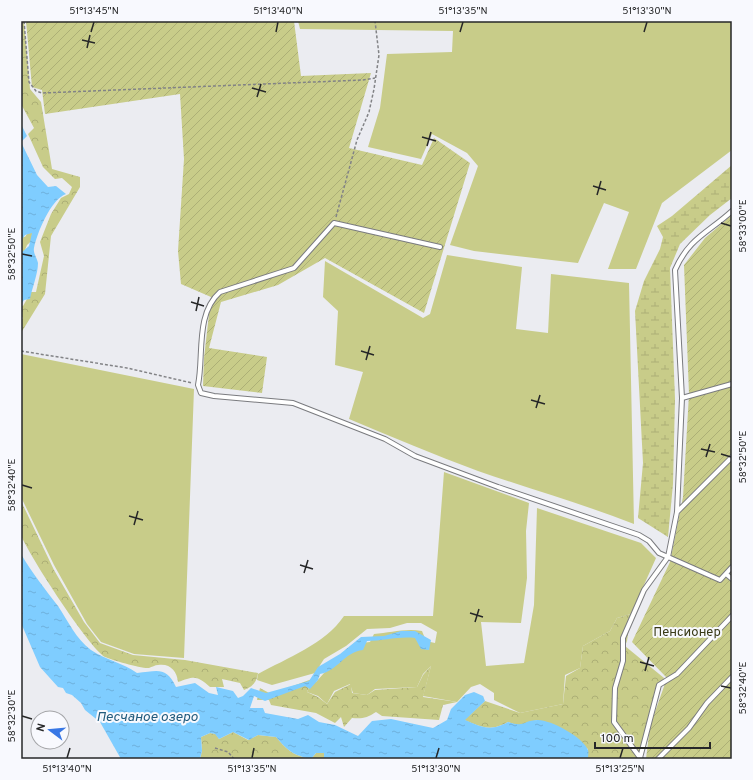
<svg xmlns="http://www.w3.org/2000/svg" width="753" height="780" viewBox="0 0 753 780" font-family="Overpass,sans-serif">
  <style>
    .grass { fill: #c8cc89 }
    .forest { fill: url(#forest-crowns) }
    .wetland { fill: url(#wetland-marsh) }
    .garden { fill: url(#garden-furrows) }
    .water { fill: url(#water-ripples) }
    .lines { fill: none; stroke-linecap: round; stroke-linejoin: round }
    .service-casing { stroke: #7a7b7f; stroke-width: 6 }
    .path { stroke: #828386; stroke-width: 1.5; stroke-dasharray: 3 2; stroke-linecap: butt }
    .service { stroke: #fff; stroke-width: 4 }
    .ticks { fill: none; stroke: #262728; stroke-width: 1.5 }
    .labels { text-anchor: middle; dominant-baseline: central; stroke-width: 4; stroke-linejoin: round; paint-order: stroke }
    .park-label { font-size: 13px; fill: #383916; stroke: #f8f9fe }
    .water-label { font-size: 14px; font-style: italic; fill: #215b7d; stroke: #f8f9fe }
    .neatline { fill: none; stroke: #262728; stroke-width: 1.5 }
    .ticks-label { font-size: 10px; text-anchor: middle; fill: #262728 }
  </style>
  <defs>
    <pattern id="forest-crowns" width="20" height="18" patternUnits="userSpaceOnUse"><rect width="20" height="18" fill="#c8cc89"/><path d="M2 6a3 3 0 1 1 6 0M12 15a3 3 0 1 1 6 0" fill="none" stroke="#acaf76"/></pattern>
    <pattern id="wetland-marsh" width="20" height="14" patternUnits="userSpaceOnUse"><rect width="20" height="14" fill="#c8cc89"/><path d="M1 5h8M5 5V1M11 12h8M15 12V8" fill="none" stroke="#acaf76"/></pattern>
    <pattern id="garden-furrows" width="10" height="10" patternUnits="userSpaceOnUse"><rect width="10" height="10" fill="#c8cc89"/><path d="M-1 1l2-2M0 10L10 0M9 11l2-2" fill="none" stroke="#acaf76"/></pattern>
    <pattern id="water-ripples" width="26" height="14" patternUnits="userSpaceOnUse"><rect width="26" height="14" fill="#7fcdff"/><path d="M2 4q2-2 4 0t4 0M15 11q2-2 4 0t4 0" fill="none" stroke="#6eb0db"/></pattern>
  </defs>
  <rect width="100%" height="100%" fill="#ebecf1"/>
  <path class="grass" d="M298,21H732V150L662,203L636,269H608L629,212L604,203L578,263L474,251L450,245L478,166L467,153L432,134L421,159L368,147L380,108L387,54L452,52L453,31L300,29Z
    M31,228L35,238L27,245L21,260V236L25,237Z
    M447,255L522,267L516,329L548,333L551,274L629,283L634,524C583,504 530,489 478,471C435,455 392,437 349,419L363,372L335,365L338,311L323,297L325,261L423,318L430,314Z
    M21,354L194,389L184,658L134,654L101,642L87,624L54,565L21,497Z
    M444,472L529,503L526,531L527,578L521,623L481,622L486,666L524,663L534,605L537,508L641,543L656,558L631,614L617,618L610,631L583,646L580,668L565,675L563,704L520,713L494,700V693L480,684L471,687L457,702L423,696L431,666L423,674L417,687L375,689L367,695L353,693L350,684L334,691L327,704L318,696L307,692L312,679L316,682L324,673L361,643L370,642L374,634C390,633 405,628 422,631L426,641L435,643L437,632L421,623H407L390,628L367,629L346,646L324,659L315,673L272,685L257,680L258,674C287,658 325,644 344,616H433Z"/>
  <path class="forest" d="M21,21H24L30,89L41,102L52,169L80,177V187L51,236L45,294L21,333V321L23,318L21,316V306H23L31,292H36L44,256L40,242L51,214L61,198L69,194L72,187L62,178L55,179L43,167L28,134L34,128L21,104Z
    M21,501L54,570L84,622L100,643L133,655L185,660L258,673C257,682 252,687 244,690L240,683L222,679L224,687H210C197,675 194,676 178,682C177,671 170,663 158,665C155,665 152,667 149,668C142,669 112,660 105,657C89,648 28,554 21,535C18,526 21,511 21,501Z
    M631,614L627,641L625,646L664,678L638,759H588V749L537,720L519,726L508,722C490,732 482,727 464,720L485,701L520,713L563,704L566,676L580,668L583,646L610,631L617,618Z
    M431,666L423,697L457,702L443,705L439,720L382,716L376,712C367,718 362,719 352,718L344,727L341,717L335,723L316,713L271,705L269,700H257L260,688L271,694L312,679L307,692L318,697L327,704L335,692L351,684L352,693L367,695L375,690L417,687L423,675Z
    M233,732L248,740L258,735L276,737C288,751 293,755 311,759L316,753H325L324,759H200L202,751L201,737L210,733L216,734L219,739Z"/>
  <path class="wetland" d="M732,165V198L710,215L680,244L670,268L675,399L673,484L668,537L638,518L643,463L635,311L644,281L660,249L663,237L657,226L672,216Z"/>
  <path class="garden" d="M26,21H294L301,76L371,73L349,148L422,165L434,138L470,163L424,313L325,258L278,285L221,302L209,348L267,357L262,393L203,386L204,358L211,297L181,284L178,251L184,159L180,94L45,114L42,90L32,87Z
    M732,215V759H646L650,726L667,678L632,642L670,562L683,497L689,394L684,265L705,238Z"/>
  <path class="water" d="M21,124L27,136L21,142L37,175L48,187L56,186L66,194C51,199 37,233 34,248C33,253 37,258 38,263C38,274 32,288 30,299L24,300L21,305V253L29,246L32,233L25,235L21,241Z
    M21,554C32,573 45,589 58,606C68,621 76,639 91,650C106,660 123,663 137,673C158,671 166,666 176,687L195,683L209,693L218,695L216,687L233,691L238,698L243,696L251,688L266,693L309,681L318,667L340,654L361,637L384,636L401,631H415L431,640L429,650L421,649L415,638C399,636 384,641 367,641L363,650C344,652 338,671 320,674L318,680L310,689L305,686L265,701L254,696L250,708H263L265,713L298,719L308,715L319,722L335,725L358,736L372,721L391,719L433,728L447,720L451,709L465,695L474,692L483,696L485,701L465,720C482,727 490,732 508,722C526,728 523,720 538,720C551,720 583,737 588,750C589,752 588,756 588,759H324V753H316L311,759C293,755 288,751 276,737L258,735L249,740L233,732L219,739L215,734L210,733L201,737L202,751L200,759H121L100,722L85,710L81,703L72,695L66,693L63,688L58,687L40,667L21,623Z"/>
  <g class="lines">
    <g class="service-casing">
      <path id="service" d="M440,247L334,223L294,268L220,292C195,314 204,356 198,385L201,393L214,396L293,403L385,439L415,456L498,487L639,535L649,541L659,553L720,580L732,567
        M682,398L732,384
        M677,512L732,457
        M726,574L732,579
        M640,758L659,685L677,674L732,616
        M641,759L614,722L615,688L623,661V638L644,590L668,557L677,512L682,398L675,270C689,238 708,233 732,211
        M658,759L689,728L707,703L732,677"/>
    </g>
    <path class="path" d="M24,21L29,82L36,91L42,93L363,80L375,78
      M336,217L357,140L369,112L374,89L379,55L375,21
      M21,351L127,368L192,383
      M215,748L228,752L234,759"/>
    <use href="#service" class="service"/>
  </g>
  <path class="ticks" d="M91,32L94,22M276,32L278,22M460,32L463,22M644,32L647,22M82,40L95,43M87,48L90,35M252,88L266,92M257,97L261,84M422,137L436,141M427,146L431,132M593,186L606,190M597,195L601,181M721,223L731,226M22,254L32,256M191,302L204,306M196,311L199,297M361,351L374,355M366,360L370,346M531,400L545,404M536,408L540,395M701,449L715,452M721,454L731,457M706,457L710,444M22,485L32,488M129,516L143,520M134,525L138,511M300,565L313,569M304,573L308,560M470,613L483,617M475,622L479,609M640,662L654,666M645,671L649,657M721,686L731,688M22,716L32,719M67,758L70,748M252,758L254,748M436,758L439,748M620,758L623,748"/>
  <g class="labels">
    <g class="park-label">
      <text x="687" y="633">Пенсионер</text>
    </g>
    <g class="water-label">
      <text x="147" y="717">Песчаное озеро</text>
    </g>
  </g>
  <rect width="753" height="780" fill="none" stroke="#f8f9fe" stroke-width="44"/>
  <g transform="translate(50 730) rotate(286)"><circle r="19" fill="#f8f9fe" stroke="#a4a5a8"/>
  <path d="M0-3L7 15L0 10L-7 15Z" fill="#3877e5"/>
  <text y="-6" font-size="11" font-weight="bold" text-anchor="middle" fill="#262728">N</text>
  </g>
  <path d="M595 742v6h115v-6" fill="none" stroke="#262728" stroke-width="2"/>
  <text x="601" y="742" font-size="12" fill="#262728" stroke="#f8f9fe" stroke-width="3" paint-order="stroke">100 m</text>
  <rect x="22" y="22" width="709" height="736" class="neatline"/>
  <g class="ticks-label">
    <text x="94" y="14">51°13'45"N</text>
    <text x="278" y="14">51°13'40"N</text>
    <text x="463" y="14">51°13'35"N</text>
    <text x="647" y="14">51°13'30"N</text>
    <text transform="translate(742 226) rotate(-90)" y="4">58°33'00"E</text>
    <text transform="translate(11 254) rotate(-90)" y="4">58°32'50"E</text>
    <text transform="translate(742 457) rotate(-90)" y="4">58°32'50"E</text>
    <text transform="translate(11 485) rotate(-90)" y="4">58°32'40"E</text>
    <text transform="translate(742 688) rotate(-90)" y="4">58°32'40"E</text>
    <text transform="translate(11 716) rotate(-90)" y="4">58°32'30"E</text>
    <text x="67" y="772">51°13'40"N</text>
    <text x="252" y="772">51°13'35"N</text>
    <text x="436" y="772">51°13'30"N</text>
    <text x="620" y="772">51°13'25"N</text>
  </g>
</svg>
